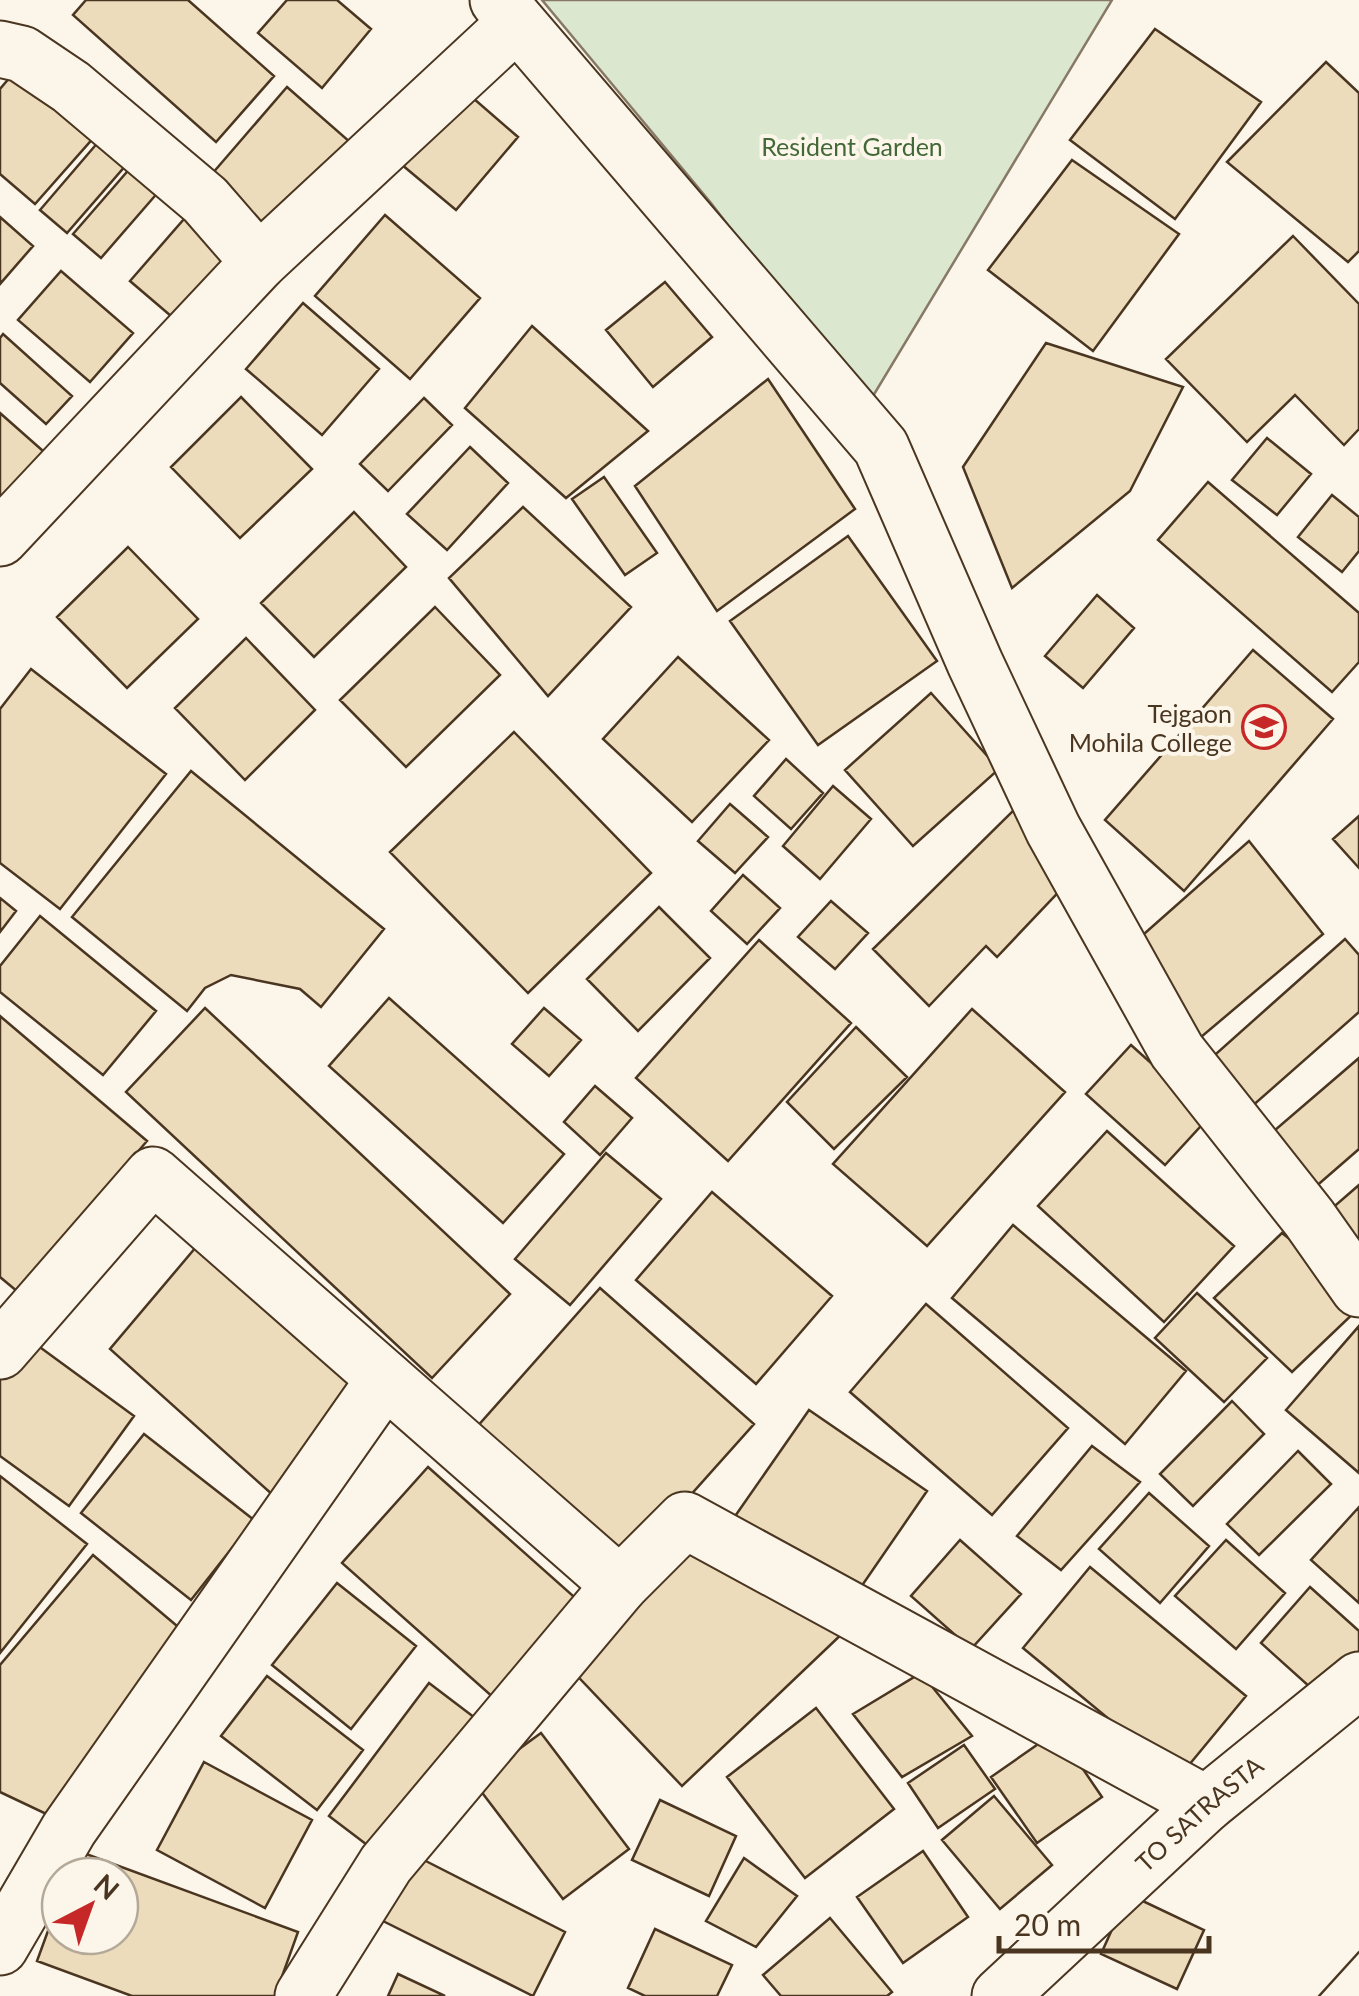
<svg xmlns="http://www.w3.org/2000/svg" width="1359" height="1996" viewBox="0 0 1359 1996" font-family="Lato,sans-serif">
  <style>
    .green { fill: #dce7d0; stroke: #887966; stroke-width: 2.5 }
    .building { fill: #ecdcbc; stroke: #4a3520; stroke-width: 2.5 }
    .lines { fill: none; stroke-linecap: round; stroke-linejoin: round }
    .minor-casing { stroke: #4a3520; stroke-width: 59 }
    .minor { stroke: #fbf6e9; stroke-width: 55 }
    .tram { stroke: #4a3520; stroke-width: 2.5 }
    .labels { text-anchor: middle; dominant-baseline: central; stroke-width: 8; stroke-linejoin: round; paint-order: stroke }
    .park-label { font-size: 25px; fill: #436837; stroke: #fbf6e9 }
    .poi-label { font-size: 25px; fill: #4a3520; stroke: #fbf6e9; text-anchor: end }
    .street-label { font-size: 25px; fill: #4a3520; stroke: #fbf6e9 }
  </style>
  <rect width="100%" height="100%" fill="#fbf6e9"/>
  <path class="green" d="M542,0H1112L867,406L711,203Z"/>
  <path class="building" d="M86,0H188L274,76L216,142L73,15Z
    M287,0H337L371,29L322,88L258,33Z
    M1155,29L1261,102L1175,219L1070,140Z
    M1326,62L1359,93V251L1348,262L1227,162Z
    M17,69L95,136L35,204L0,174V89Z
    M458,85L518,137L456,210L395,159Z
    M287,87L350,142L268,236L205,182Z
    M106,133L133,157L67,233L40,210Z
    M139,158L167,182L101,258L73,234Z
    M1072,160L1179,234L1093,351L988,270Z
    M191,211L239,252L178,322L130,281Z
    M385,215L480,298L410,379L315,296Z
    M0,217L33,246L0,284Z
    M1293,236L1359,304V429L1344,445L1295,395L1247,442L1166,359Z
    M61,271L133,333L90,382L18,320Z
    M665,282L712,337L653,387L606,330Z
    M303,303L379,369L322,435L246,369Z
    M532,326L648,431L566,498L465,408Z
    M3,334L72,396L46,424L0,383V338Z
    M1046,343L1183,387L1130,491L1012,588L963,467Z
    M768,379L855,509L717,611L635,486Z
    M241,397L312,469L240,538L171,467Z
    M424,398L452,425L388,491L360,464Z
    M0,413L51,458L0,504Z
    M1267,438L1311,474L1277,515L1232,480Z
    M470,447L508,483L447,550L407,514Z
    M604,477L657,553L625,575L572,499Z
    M1208,482L1359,613V662L1332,692L1158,540Z
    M1332,495L1359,517V551L1342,572L1298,537Z
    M523,507L631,607L548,696L449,578Z
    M354,512L406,567L314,657L261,603Z
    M848,536L937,661L818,745L730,621Z
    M128,547L198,619L127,688L57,617Z
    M1097,595L1134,628L1083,688L1045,656Z
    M435,607L500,675L406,767L340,700Z
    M246,638L315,710L245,780L175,708Z
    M1253,650L1333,719L1184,891L1105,820Z
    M678,657L769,740L692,822L603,739Z
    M31,669L166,774L60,909L0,863V709Z
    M931,693L999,769L913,846L845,770Z
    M514,732L651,873L528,993L390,852Z
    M786,759L823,793L791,829L754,796Z
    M191,771L384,929L321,1007L300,989L231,975L205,988L187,1011L72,917Z
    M833,786L871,819L820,879L783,846Z
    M730,804L768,837L735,873L698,841Z
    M1020,804L1068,882L997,957L986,946L929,1006L873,949Z
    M1359,816V868L1333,839Z
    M1249,841L1323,934L1194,1043L1127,949Z
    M743,875L780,908L747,944L711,911Z
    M0,898L16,911L0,932Z
    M831,901L868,933L835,969L798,937Z
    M659,907L710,958L638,1031L587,979Z
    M40,916L156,1011L103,1075L0,992V966Z
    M1345,939L1359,955V1012L1250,1108L1208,1061Z
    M759,940L851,1023L728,1161L636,1078Z
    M389,998L564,1154L503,1223L329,1066Z
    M205,1008L510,1294L432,1378L126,1092Z
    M544,1008L581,1040L549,1076L512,1044Z
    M972,1009L1065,1092L927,1246L833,1164Z
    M0,1016L147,1141L18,1292L0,1277Z
    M856,1027L907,1077L834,1149L787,1102Z
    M1131,1045L1210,1116L1165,1165L1086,1094Z
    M1359,1058V1149L1313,1189L1267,1137Z
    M595,1086L632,1118L600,1155L564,1122Z
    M1107,1131L1234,1246L1164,1322L1038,1206Z
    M606,1153L661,1199L570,1305L515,1259Z
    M1359,1185V1243L1330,1210Z
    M712,1192L832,1296L756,1384L636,1280Z
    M1013,1225L1186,1371L1125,1444L952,1298Z
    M1282,1233L1359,1294V1308L1292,1372L1214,1298Z
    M207,1234L374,1394L274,1496L110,1349Z
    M600,1288L754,1424L629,1564L476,1428Z
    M1197,1293L1267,1358L1224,1402L1155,1338Z
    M926,1304L1068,1428L992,1515L850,1392Z
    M1359,1326V1473L1286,1410Z
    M26,1337L134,1416L69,1506L0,1456V1373Z
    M1232,1401L1264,1434L1193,1506L1160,1474Z
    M809,1410L927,1491L850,1603L731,1522Z
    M144,1434L254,1520L191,1600L81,1513Z
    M1092,1446L1140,1482L1061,1570L1017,1536Z
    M1298,1451L1331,1484L1259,1555L1227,1524Z
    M428,1467L590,1611L504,1707L342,1563Z
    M0,1476L87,1544L0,1653Z
    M1149,1493L1209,1546L1160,1603L1099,1549Z
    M1359,1507V1603L1311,1560Z
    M960,1540L1021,1594L971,1649L911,1596Z
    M1226,1540L1285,1593L1236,1649L1175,1596Z
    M683,1546L846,1630L682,1786L566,1664Z
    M93,1555L196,1642L61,1821L0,1792V1665Z
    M1090,1567L1246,1696L1179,1777L1023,1648Z
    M337,1583L416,1646L351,1729L272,1665Z
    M1310,1587L1359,1631V1654L1321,1697L1261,1643Z
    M921,1673L972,1736L902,1777L853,1714Z
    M267,1676L363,1750L317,1810L221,1736Z
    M429,1683L483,1724L383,1857L329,1816Z
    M816,1708L894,1809L805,1878L727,1777Z
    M1057,1731L1102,1797L1037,1843L991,1777Z
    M541,1733L629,1849L563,1899L474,1782Z
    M964,1745L995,1789L938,1828L908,1783Z
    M204,1762L312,1820L265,1908L157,1850Z
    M994,1796L1052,1865L1000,1909L942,1840Z
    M660,1800L736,1836L709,1896L632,1860Z
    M78,1851L298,1932L275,1996H132L37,1961L60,1898V1936H120V1876H68Z
    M923,1851L968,1917L903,1963L857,1897Z
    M412,1854L565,1932L533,1996L379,1919Z
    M744,1858L797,1896L756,1947L706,1921Z
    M1128,1894L1204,1930L1177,1989L1101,1954Z
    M830,1918L892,1992L887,1996H781L763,1975Z
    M655,1929L732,1965L717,1996H645L628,1988Z
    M398,1974L445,1996H388Z"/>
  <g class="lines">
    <g class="minor-casing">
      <g id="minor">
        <path d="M498,0L881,447L975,663L1053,829L1177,1051L1309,1218L1359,1289"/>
        <path d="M0,49L22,54L71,87L205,200L259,262"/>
        <path d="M0,538L259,262L516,23"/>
        <path d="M0,1351L153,1175L620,1585"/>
        <path d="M0,1947L69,1829L385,1379"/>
        <path d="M303,1996L386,1864L620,1585L685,1520L1206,1804"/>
        <path id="s1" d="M1000,1996L1206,1804L1359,1680"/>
      </g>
    </g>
    <use href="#minor" class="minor"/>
    <path class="tram" d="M1319,1996L1359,1952"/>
  </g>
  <defs>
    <g id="university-ring" transform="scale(2.25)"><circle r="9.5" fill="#fbf6e9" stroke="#c62828" stroke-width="1.5"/><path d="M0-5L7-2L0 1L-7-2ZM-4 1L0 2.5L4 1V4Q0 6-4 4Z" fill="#c62828"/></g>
  </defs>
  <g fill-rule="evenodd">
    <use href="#university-ring" x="1264" y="727"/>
  </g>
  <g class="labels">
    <g class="park-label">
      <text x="852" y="146">Resident Garden</text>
    </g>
    <g class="poi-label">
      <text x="1232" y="713">Tejgaon<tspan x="1232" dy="29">Mohila College</tspan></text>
    </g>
    <g class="street-label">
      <text stroke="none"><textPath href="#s1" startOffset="270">TO SATRASTA</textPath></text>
    </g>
  </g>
  <g transform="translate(90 1906) rotate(41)"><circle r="48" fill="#fbf6e9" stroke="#b4a999" stroke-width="2.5"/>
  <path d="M0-8L18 38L0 25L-18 38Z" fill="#c62828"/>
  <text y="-15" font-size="28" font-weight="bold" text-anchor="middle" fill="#4a3520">N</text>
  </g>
  <path d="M999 1936v15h210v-15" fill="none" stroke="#4a3520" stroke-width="5"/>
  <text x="1014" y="1936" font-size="30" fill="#4a3520" stroke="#fbf6e9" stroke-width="8" paint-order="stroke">20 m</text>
</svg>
